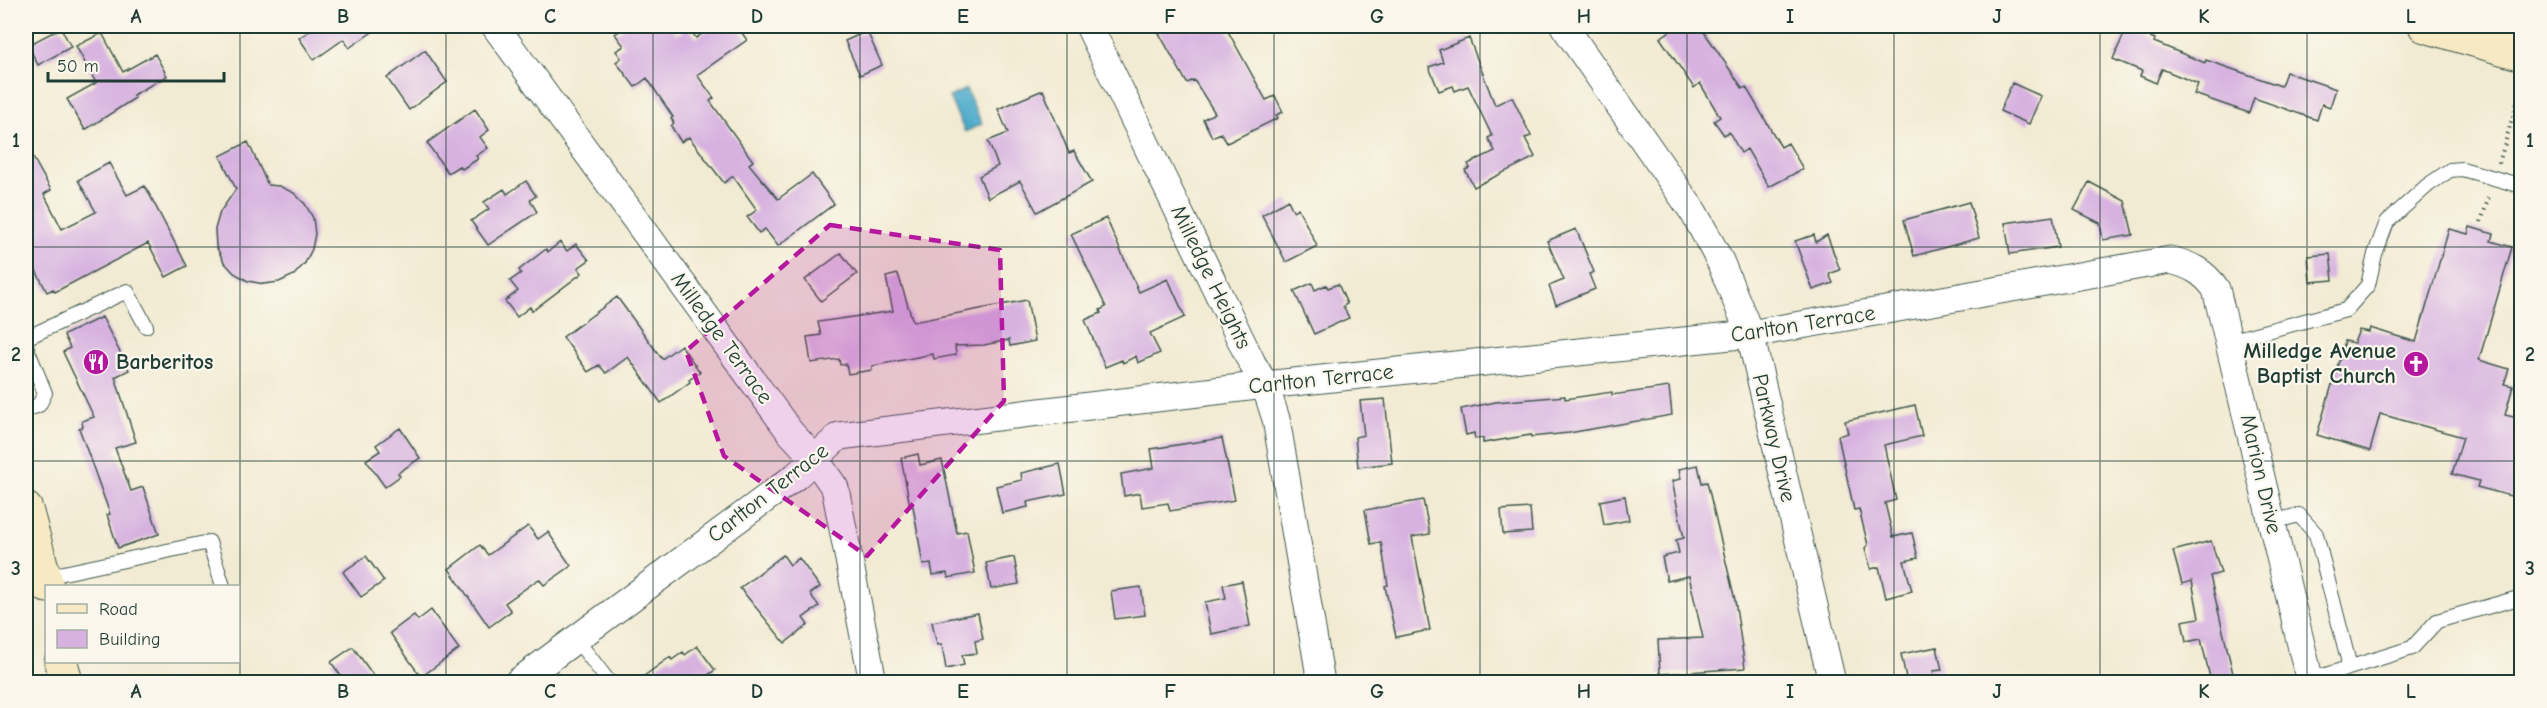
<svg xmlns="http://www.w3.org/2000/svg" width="2547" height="708" viewBox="0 0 2547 708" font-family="'Comic Neue',sans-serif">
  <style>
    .water { fill: #4baaca; stroke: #35747f; stroke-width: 1.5 }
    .building { fill: #d7b2e0 }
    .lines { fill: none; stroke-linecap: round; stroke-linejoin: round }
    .service-casing { stroke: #3f574c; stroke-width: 16 }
    .minor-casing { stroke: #3f574c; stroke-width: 29 }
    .secondary-casing { stroke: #3f574c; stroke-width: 35 }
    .path { stroke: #3f574c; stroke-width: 4; stroke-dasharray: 1.5 4.5; stroke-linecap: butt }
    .service { stroke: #fff; stroke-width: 14 }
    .minor { stroke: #fff; stroke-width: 27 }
    .secondary { stroke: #f6e9c3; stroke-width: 33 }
    .marked { fill: #b5179e; fill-opacity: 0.2; stroke: #b5179e; stroke-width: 4.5; stroke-dasharray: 12 8; stroke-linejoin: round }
    .grid { fill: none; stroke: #1f3d34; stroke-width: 1.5; stroke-opacity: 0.55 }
    .labels { text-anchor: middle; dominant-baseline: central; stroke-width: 4.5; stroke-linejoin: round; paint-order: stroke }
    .street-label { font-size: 22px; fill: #1f3d34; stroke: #fbf7ec }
    .poi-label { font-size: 22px; font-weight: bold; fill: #1f3d34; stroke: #fbf7ec; text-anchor: end }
    .neatline { fill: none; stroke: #1f3d34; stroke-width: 2 }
    .grid-label { font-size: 20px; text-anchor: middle; font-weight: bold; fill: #1f3d34 }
  </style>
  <rect width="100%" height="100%" fill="#fbf7ec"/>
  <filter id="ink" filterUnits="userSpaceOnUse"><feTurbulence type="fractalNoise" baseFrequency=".0167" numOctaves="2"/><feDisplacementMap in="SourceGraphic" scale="12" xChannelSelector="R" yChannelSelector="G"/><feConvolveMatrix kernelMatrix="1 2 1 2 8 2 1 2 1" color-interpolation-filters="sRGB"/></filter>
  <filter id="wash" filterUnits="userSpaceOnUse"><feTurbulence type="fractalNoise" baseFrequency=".008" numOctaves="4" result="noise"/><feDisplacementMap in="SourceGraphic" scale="24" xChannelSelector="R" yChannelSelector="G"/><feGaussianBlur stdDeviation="1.35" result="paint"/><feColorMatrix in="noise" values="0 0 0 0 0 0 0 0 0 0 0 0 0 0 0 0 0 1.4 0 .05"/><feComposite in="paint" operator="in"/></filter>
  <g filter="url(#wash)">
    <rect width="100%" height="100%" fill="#f2ebd3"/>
    <path class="water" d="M966,89L982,124L965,132L949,97Z"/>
    <g id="blocks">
      <path class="building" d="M317,26H381L349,48L344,39L314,60L299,38Z
        M627,26H670L677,35L688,27L696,38L714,26H737L747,40L697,75L714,98L710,101L753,161L749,164L778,199L812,174L834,204L778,246L765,229L759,233L747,217L757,210L733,176L724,183L689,137L681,142L671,126L674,123L671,118L673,117L647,78L635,87L616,62L621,58L616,51L624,46L615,34Z
        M1155,26H1225L1266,100L1275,96L1283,112L1276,115L1278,118L1227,143L1221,133L1212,137L1203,119L1215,113L1194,80L1187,83Z
        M1678,26H1700L1743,89L1746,87L1781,147L1788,143L1803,169L1769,187L1747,149L1741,153L1729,132L1724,135L1714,121L1720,117L1700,83L1694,88L1660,38Z
        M2127,27L2155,39L2154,42L2205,63L2206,60L2281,86L2286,72L2336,89L2330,107L2322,104L2317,120L2254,98L2249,113L2194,94L2198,84L2162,69L2156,83L2140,76L2142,71L2113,59Z
        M61,28L71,47L38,65L28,45Z
        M867,31L882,65L860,75L845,41Z
        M102,33L123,72L155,54L167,76L133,95L135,98L85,130L67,99L96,83L76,46Z
        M1469,38L1495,105L1512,97L1531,136L1525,138L1535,157L1474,187L1465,170L1470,168L1468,164L1495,151L1488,138L1492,136L1468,86L1455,91L1453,86L1439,91L1429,67L1443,62L1439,50Z
        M425,50L447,82L409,110L387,78Z
        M2012,83L2041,96L2029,124L2000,111Z
        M1043,90L1069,153L1074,151L1092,182L1037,212L1020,181L988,198L979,176L998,166L988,141L1008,133L998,109Z
        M475,109L489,130L480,137L488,148L476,156L478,159L462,169L459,166L448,173L427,143Z
        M248,142L268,185L279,186L294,193L305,204L313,218L315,234L312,249L305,263L294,275L279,282L264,284L248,281L234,273L224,262L216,246L215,229L220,212L236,189L220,156Z
        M26,145L51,190L44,194L62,229L96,212L78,180L109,163L127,195L145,186L187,266L166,277L148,243L55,292L53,289L47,292L26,251Z
        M526,181L536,196L530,200L537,212L488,245L471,221L489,209L484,202L504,189L507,194Z
        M2089,182L2125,201L2133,235L2103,240L2100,223L2074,210Z
        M1288,200L1293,211L1298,208L1317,246L1286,262L1262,215Z
        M1969,202L1979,238L1914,256L1904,220Z
        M2053,216L2058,247L2010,254L2005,223Z
        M1106,218L1139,292L1168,279L1185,317L1150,333L1160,353L1138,363L1136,356L1123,363L1122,360L1105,367L1085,320L1101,313L1100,310L1106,307L1071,234Z
        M2470,227L2493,234L2491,241L2512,247L2479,360L2509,369L2504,384L2513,386L2505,415L2522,419V499L2477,487L2479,481L2452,474L2463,437L2380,414L2370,451L2317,435L2345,341L2354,343L2359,330L2369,332L2370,328L2416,342L2449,229L2468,234Z
        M1576,229L1594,272L1589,274L1595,289L1556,305L1549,286L1564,280L1547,241Z
        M1814,235L1816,242L1827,235L1840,270L1829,274L1833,283L1813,290L1795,241Z
        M560,242L567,251L576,244L589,260L578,268L582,273L532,311L530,307L517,317L505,301L518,291L510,281L521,273L519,270L546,249L548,252Z
        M841,253L857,274L821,301L805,280Z
        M2330,254L2333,280L2310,282L2308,256Z
        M898,274L913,322L1027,300L1035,341L1010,346L1009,340L984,345L955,346L956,355L934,359L933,354L872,366V370L848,374L846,364L840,365L839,359L811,363L807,337L821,335L818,322L893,311L886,277Z
        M1312,283L1315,290L1326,285L1328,288L1338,284L1347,304L1343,306L1349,318L1314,334L1294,291Z
        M617,297L662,359L681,345L700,372L689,380L690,382L661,403L628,357L606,373L599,365L588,372L563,337Z
        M102,317L129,370L115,377L136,442L115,448L131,491L143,487L159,534L118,548L107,515L110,514L79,428L83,427L82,421L94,417L63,352L70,348L64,335Z
        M1669,387L1672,415L1569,433L1531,437V435L1483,443V438L1475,439L1474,433L1466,435L1461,409L1496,402L1565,396V399L1612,392V395Z
        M1385,399L1392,463L1358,467L1355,437L1364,435L1360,401Z
        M1915,405L1922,436L1884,445L1896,500L1885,503L1893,537L1912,533L1918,558L1904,561L1912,591L1886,598L1879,567L1871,569L1865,548L1868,545L1859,509L1854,510L1838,436L1848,433L1845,421Z
        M400,428L420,458L398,473L400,476L385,487L366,460L380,451L376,445Z
        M1222,438L1235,500L1170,511L1168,503L1142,507L1140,493L1124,496L1121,474L1154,468L1151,449Z
        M918,454L920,465L942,460L957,533L967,531L975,573L948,578L947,573L933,575L931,564L923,565L913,506H910L901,458Z
        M1060,464L1066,494L1027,502L1028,507L1002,513L996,486L1022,480L1021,473Z
        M1698,465L1702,483L1707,482L1735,600L1745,668L1660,674L1658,640L1703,638L1689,576L1667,581L1662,557L1679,553L1676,540L1684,538L1672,481L1681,479L1679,469Z
        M1625,496L1629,520L1604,525L1600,501Z
        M1423,500L1430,534L1412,537L1430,630L1396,637L1385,586L1388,585L1381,542L1371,544L1365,510Z
        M1530,508L1532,532L1503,534L1501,510Z
        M528,526L538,539L548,532L571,566L544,585L539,579L505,603L511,611L489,627L449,569L480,545L488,555Z
        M2211,541L2221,573L2210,576L2235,682H2211L2201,639L2186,642L2182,621L2199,618L2192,581L2182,584L2173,551Z
        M783,555L790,565L799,558L820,587L810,594L819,606L803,618L808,625L785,643L740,588Z
        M366,556L384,581L361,597L343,572Z
        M1014,557L1019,584L991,589L986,563Z
        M1242,581L1250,626L1211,634L1205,602L1226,598L1223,585Z
        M1141,587L1145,615L1115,619L1111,591Z
        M431,610L459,649L421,677L390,633L414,615L418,620Z
        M978,613L983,639L975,641L977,653L962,655L964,665L946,669L942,644L937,645L932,622Z
        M697,646L715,670L698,682H636L670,657L672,660L683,652L685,655Z
        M353,647L378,682H345L331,662Z
        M1937,647L1942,670L1933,671L1936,682H1907L1901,654Z"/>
    </g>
  </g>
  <g filter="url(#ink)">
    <use href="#blocks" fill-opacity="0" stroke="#3f574c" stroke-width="1.5"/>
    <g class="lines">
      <g class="service-casing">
        <path id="service" d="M26,338L127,291L146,326
          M2229,341L2346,310L2368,285L2375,254L2387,222L2428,185L2450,170L2462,169L2522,186
          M26,346L45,393L39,405L26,410
          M2272,522L2299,515L2316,534L2350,667
          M45,577L209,542L223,586
          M576,639L609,682
          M2310,680L2412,648L2437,621L2522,597"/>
      </g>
      <g class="minor-casing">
        <path id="minor" d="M495,26L790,432L815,459L835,488L873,682
          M1089,26L1252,363L1265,385L1276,419L1321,682
          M1564,26L1694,213L1720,261L1750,334L1832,682
          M518,682L796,476L839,436L1265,385L1750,334L2170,260C2191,265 2204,272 2216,289L2310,682"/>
      </g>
      <g class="secondary-casing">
        <path id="secondary" d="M2425,26L2522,54
          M26,509L47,586
          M61,662L66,682"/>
      </g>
      <path class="path" d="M2499,163L2522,86
        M2481,222L2489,196"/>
      <use href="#service" class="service"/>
      <use href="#minor" class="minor"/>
      <use href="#secondary" class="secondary"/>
    </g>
  </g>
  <path class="marked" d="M830,225L1000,250L1004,401L867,556L724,456L686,351Z"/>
  <path class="grid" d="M240,26V682M446,26V682M653,26V682M860,26V682M1067,26V682M1274,26V682M1480,26V682M1687,26V682M1894,26V682M2100,26V682M2307,26V682M26,247H2522M26,461H2522"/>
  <defs>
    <g id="restaurant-disc" transform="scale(1.35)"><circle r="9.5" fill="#b5179e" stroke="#fbf7ec"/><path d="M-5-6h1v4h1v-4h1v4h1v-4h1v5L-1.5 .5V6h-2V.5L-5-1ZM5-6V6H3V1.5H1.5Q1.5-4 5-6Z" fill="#fff"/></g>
    <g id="church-disc" transform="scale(1.35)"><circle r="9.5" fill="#b5179e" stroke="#fbf7ec"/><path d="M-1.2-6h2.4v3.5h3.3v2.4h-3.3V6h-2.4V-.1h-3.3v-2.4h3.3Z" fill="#fff"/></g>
  </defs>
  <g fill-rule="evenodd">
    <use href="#restaurant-disc" x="96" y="362"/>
    <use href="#church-disc" x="2416" y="364"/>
  </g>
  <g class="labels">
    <g class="street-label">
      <text transform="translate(1211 277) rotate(64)">Milledge Heights</text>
      <text transform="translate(1803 324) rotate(-9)">Carlton Terrace</text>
      <text transform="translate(722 338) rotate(54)">Milledge Terrace</text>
      <text transform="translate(1321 379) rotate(-6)">Carlton Terrace</text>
      <text transform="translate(1774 438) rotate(77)">Parkway Drive</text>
      <text transform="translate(2261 474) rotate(77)">Marion Drive</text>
      <text transform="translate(768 493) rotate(-38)">Carlton Terrace</text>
    </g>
    <g class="poi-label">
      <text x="2396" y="351">Milledge Avenue<tspan x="2396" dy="25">Baptist Church</tspan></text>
      <text x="116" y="362" text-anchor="start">Barberitos</text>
    </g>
  </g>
  <rect width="2547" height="708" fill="none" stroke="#fbf7ec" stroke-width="66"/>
  <rect x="45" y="585" width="195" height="78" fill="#fbf7ec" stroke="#a3ada2" stroke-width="1.5"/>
  <rect x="57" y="604" width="30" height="9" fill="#f6e9c3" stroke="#a3ada2" stroke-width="1.5"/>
  <text x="99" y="615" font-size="18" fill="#1f3d34">Road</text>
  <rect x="57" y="630" width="30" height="18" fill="#d7b2e0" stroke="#a3ada2" stroke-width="1.5"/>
  <text x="99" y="645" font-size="18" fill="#1f3d34">Building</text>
  <path d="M48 72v9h176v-9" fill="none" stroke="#1f3d34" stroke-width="3"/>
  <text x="57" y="72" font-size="18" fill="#1f3d34" stroke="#fbf7ec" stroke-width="4.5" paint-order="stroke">50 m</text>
  <rect x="33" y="33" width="2481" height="642" class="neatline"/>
  <g class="grid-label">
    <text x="136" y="23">A</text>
    <text x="343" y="23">B</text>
    <text x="550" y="23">C</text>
    <text x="757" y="23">D</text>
    <text x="963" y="23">E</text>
    <text x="1170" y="23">F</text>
    <text x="1377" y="23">G</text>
    <text x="1584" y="23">H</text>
    <text x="1790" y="23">I</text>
    <text x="1997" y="23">J</text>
    <text x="2204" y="23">K</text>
    <text x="2411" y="23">L</text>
    <text x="16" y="147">1</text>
    <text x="2530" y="147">1</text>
    <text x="16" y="361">2</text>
    <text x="2530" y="361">2</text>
    <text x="16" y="575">3</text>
    <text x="2530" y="575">3</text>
    <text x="136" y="698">A</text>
    <text x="343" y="698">B</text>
    <text x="550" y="698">C</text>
    <text x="757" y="698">D</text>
    <text x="963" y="698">E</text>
    <text x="1170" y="698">F</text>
    <text x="1377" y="698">G</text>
    <text x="1584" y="698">H</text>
    <text x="1790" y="698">I</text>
    <text x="1997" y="698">J</text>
    <text x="2204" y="698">K</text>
    <text x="2411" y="698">L</text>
  </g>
</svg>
